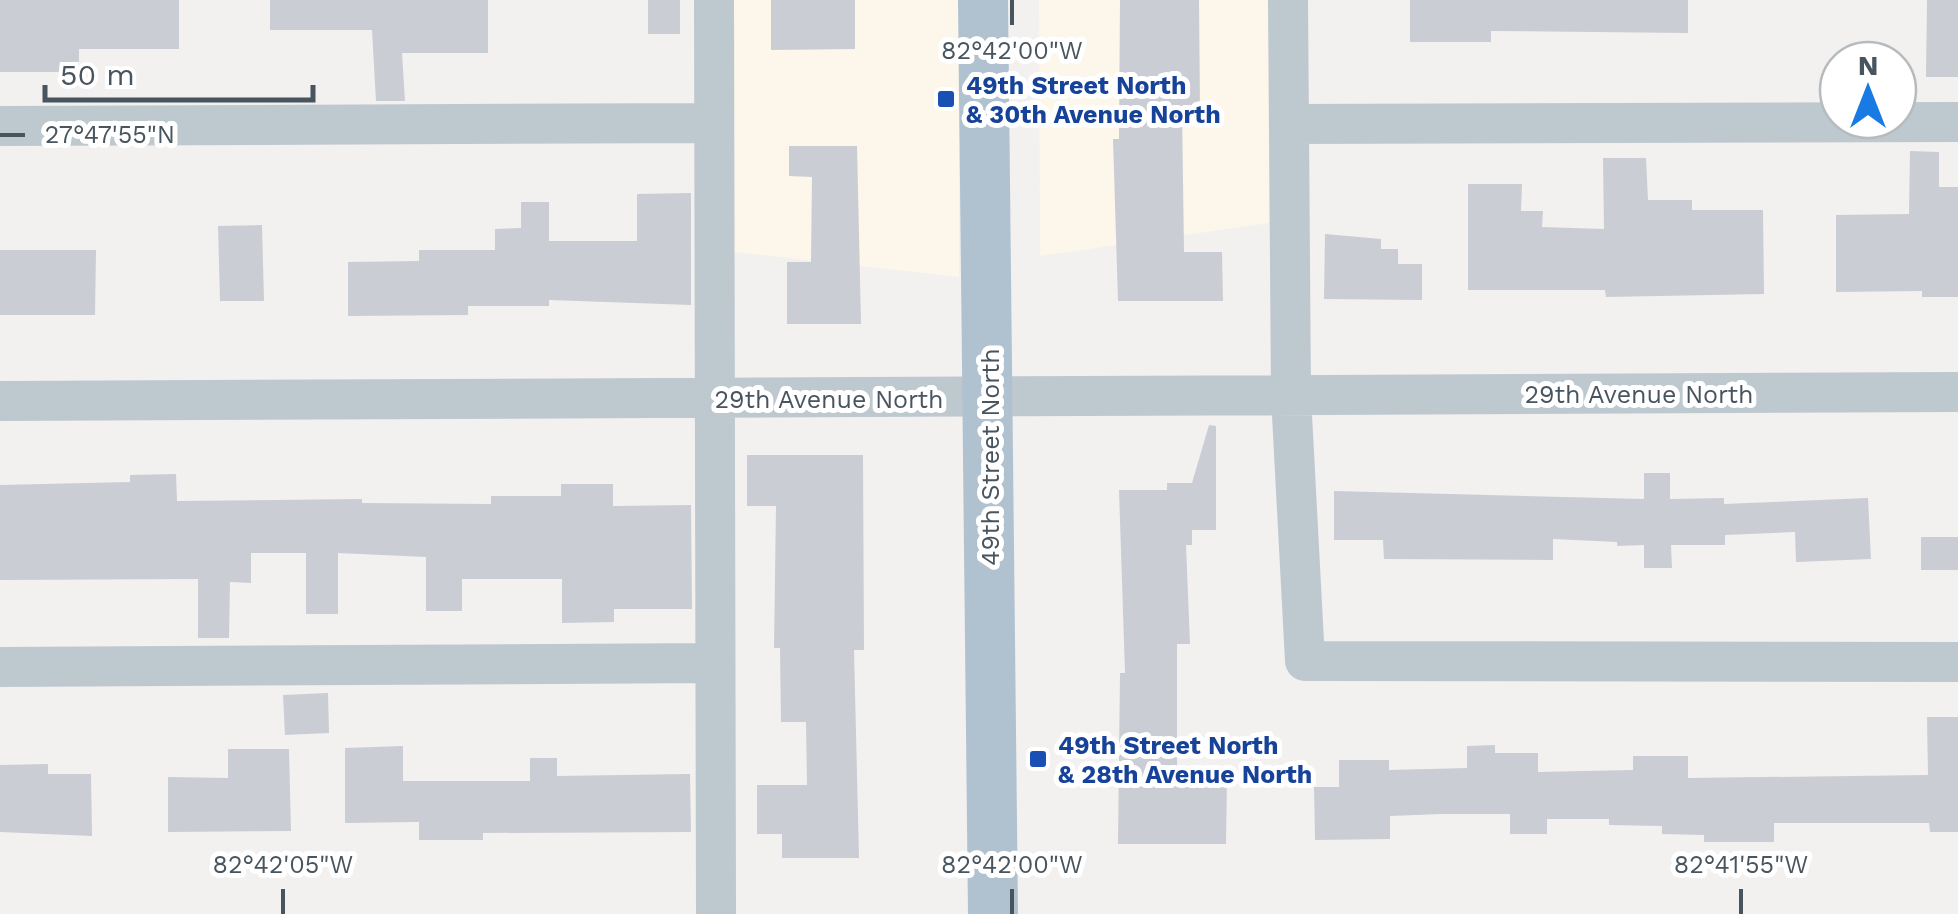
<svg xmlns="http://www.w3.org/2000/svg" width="1958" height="914" viewBox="0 0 1958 914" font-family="'Work Sans',sans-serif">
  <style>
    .commercial { fill: #fcf6eb }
    .building { fill: #cacdd3 }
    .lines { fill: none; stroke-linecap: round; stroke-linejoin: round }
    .minor { stroke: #bec8cf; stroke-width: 40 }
    .major { stroke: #b0c1cf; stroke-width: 50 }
    .ticks { fill: none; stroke: #48545e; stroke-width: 4 }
    .transit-dot { fill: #1a4fb4; stroke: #fff; stroke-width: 4 }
    .labels { text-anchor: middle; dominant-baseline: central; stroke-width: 10; stroke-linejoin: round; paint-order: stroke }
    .transit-label { font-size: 25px; font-weight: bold; fill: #164399; stroke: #fff; text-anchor: start }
    .street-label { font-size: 25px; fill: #48545e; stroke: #fff }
    .ticks-label { font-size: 25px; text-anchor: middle; fill: #48545e; stroke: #fff; stroke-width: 10; stroke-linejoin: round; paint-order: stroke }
  </style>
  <rect width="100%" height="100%" fill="#f3f0f0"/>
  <path class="commercial" d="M730,0H959V277L726,251Z
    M1039,0H1270L1269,223L1040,256Z"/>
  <path class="building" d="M0,0H179V49H79V72H0Z
    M270,0H488V53H402L405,101H376L372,30H270Z
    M648,0H680V34H648Z
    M771,0H855V49L771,50Z
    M1120,0H1199L1200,110H1182L1184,252H1222L1223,301H1118L1113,139H1119Z
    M1410,0H1688V33L1491,31V42H1410Z
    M1927,0H1958V77H1926Z
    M789,146H857L861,324H787V262H811L812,177L789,176Z
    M1910,151L1939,152V187H1958V297H1922V291L1836,292V215L1909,214Z
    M1603,158H1646L1648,200H1692V210H1763L1764,294L1606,297L1605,290H1468V184H1522L1521,211H1543L1542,227L1604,229Z
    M691,193V305L549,300V306H468V315L348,316V262L419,261V250H495V229L521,228V202H549V241H637V194Z
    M262,225L264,301H220L218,226Z
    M1325,234L1381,239V249H1398V264H1422V300L1324,299Z
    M0,250H96L95,315H0Z
    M1209,425L1216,426V530H1192V545H1186L1190,644H1177V776H1227L1226,844H1118L1120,673H1125L1119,490H1167V483H1192Z
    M747,455H863L864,650H854L859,858H782V834H757V785H807L806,722H781L780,648H774L776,506H747Z
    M1644,473H1670V499L1724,498V504L1868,498L1871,559L1796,562L1795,532L1725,535V545H1671L1672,568H1644V545L1617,546V542L1553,539V560L1384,559L1383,540H1334V491L1644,499Z
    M176,474L177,501L362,499V503L491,504V496H561V484H613V506L691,505L692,609H614V622L562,623V579H462V611H426V557L338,553V614H306V553H251V583L230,582L229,638H198V579L0,580V485L130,482V475Z
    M1921,537H1958V570H1921Z
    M328,693L329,733L285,735L283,695Z
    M1927,717H1958V832H1930L1929,823H1774V842H1704V835L1662,834V826L1609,825V819H1547V834H1510V814H1441L1390,816V839L1315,840L1314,787H1339V760H1389V770L1467,768V746L1495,745V753H1538V772L1633,770V756H1688V778L1928,775Z
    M403,746V781H530V758H557V776L690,774L691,832L483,833V840H419V822L345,823V748Z
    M228,749H289L291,831L168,832V777L228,778Z
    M48,764V774H91L92,836L0,832V765Z"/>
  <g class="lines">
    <path class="minor" d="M714,0L716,914
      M1288,0L1291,396L1305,661L1958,662
      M1289,124L1958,122
      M0,126L713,123
      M0,401L1958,392
      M0,667L715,663"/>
    <path class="major" d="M983,0L993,914"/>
  </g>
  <path class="ticks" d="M1012,0V25M0,135H25M283,889V914M1012,889V914M1741,889V914"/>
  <g class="transit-dot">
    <rect x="936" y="89" width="20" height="20" rx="5"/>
    <rect x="1028" y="749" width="20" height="20" rx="5"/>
  </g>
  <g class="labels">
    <g class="transit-label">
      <text x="966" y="85">49th Street North<tspan x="966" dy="29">&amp; 30th Avenue North</tspan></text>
      <text x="1058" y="745">49th Street North<tspan x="1058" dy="29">&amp; 28th Avenue North</tspan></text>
    </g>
    <g class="street-label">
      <text x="1639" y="394">29th Avenue North</text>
      <text x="829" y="399">29th Avenue North</text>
      <text transform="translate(990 457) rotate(-90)">49th Street North</text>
    </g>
  </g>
  <g class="ticks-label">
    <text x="1012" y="59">82°42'00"W</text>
    <text x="110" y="143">27°47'55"N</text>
    <text x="283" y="873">82°42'05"W</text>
    <text x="1012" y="873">82°42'00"W</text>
    <text x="1741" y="873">82°41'55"W</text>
  </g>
  <g transform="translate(1868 90)"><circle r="48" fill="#ffffff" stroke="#b6bbbf" stroke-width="2.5"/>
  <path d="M0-8L18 38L0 25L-18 38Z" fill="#197ae4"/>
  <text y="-15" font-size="28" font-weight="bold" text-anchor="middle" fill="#48545e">N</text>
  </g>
  <path d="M45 85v15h268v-15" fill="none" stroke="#48545e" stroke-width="5"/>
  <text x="60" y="85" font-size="30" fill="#48545e" stroke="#ffffff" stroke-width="8" paint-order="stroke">50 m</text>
</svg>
